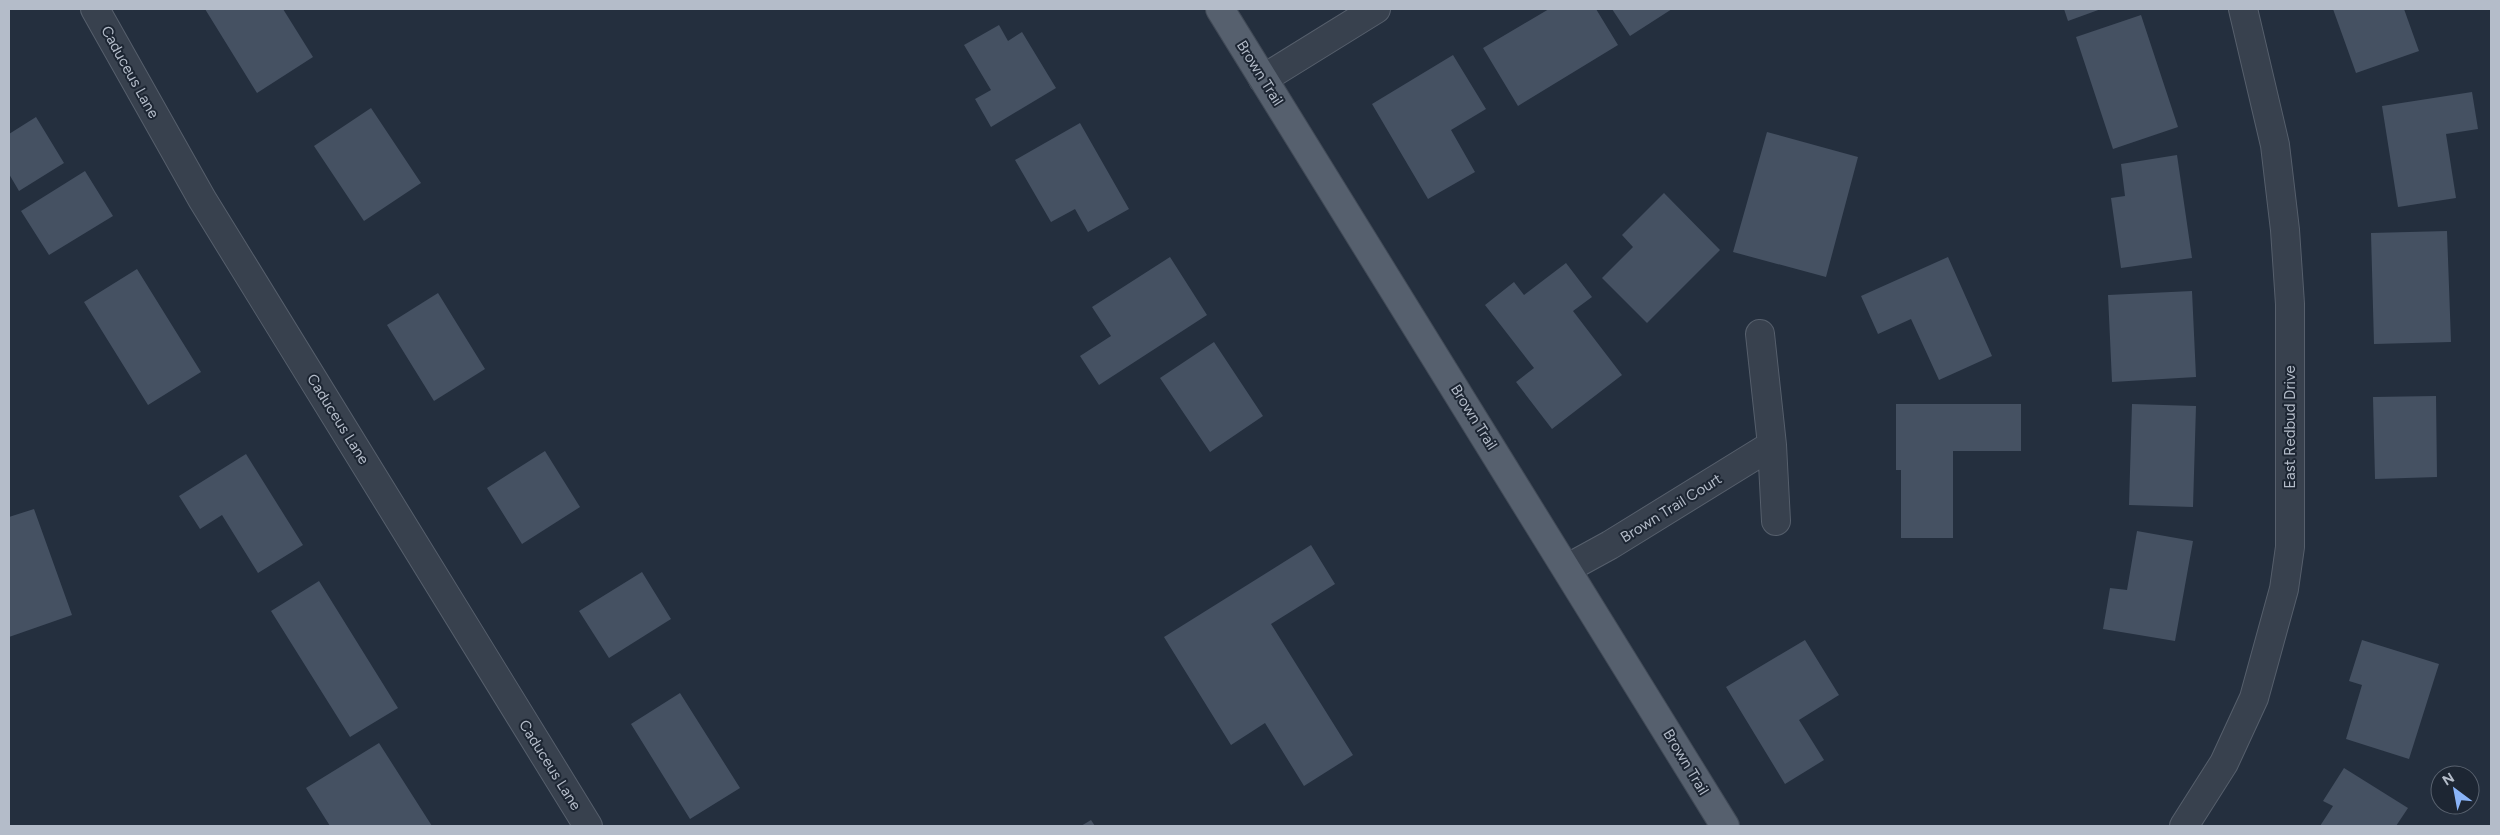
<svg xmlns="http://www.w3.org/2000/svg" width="2500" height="835" viewBox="0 0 2500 835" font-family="Figtree,sans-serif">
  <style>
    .building { fill: #455162 }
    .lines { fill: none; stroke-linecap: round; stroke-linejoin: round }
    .minor-casing { stroke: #565f6c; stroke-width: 30 }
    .major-casing { stroke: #414a57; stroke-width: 30 }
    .minor { stroke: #38414e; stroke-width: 28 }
    .major { stroke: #56606e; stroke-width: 28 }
    .labels { text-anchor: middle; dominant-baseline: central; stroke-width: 4; stroke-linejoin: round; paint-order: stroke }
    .street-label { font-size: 15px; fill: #b4bcc9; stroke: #1d2633 }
  </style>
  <rect width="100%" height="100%" fill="#242f3e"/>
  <path class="building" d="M205,9H283L313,57L257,93Z
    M1549,9H1596L1618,45L1518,106L1483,48Z
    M1612,9H1672L1630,36Z
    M2064,9H2101L2068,21Z
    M2333,9H2404L2419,51L2356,73Z
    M2141,15L2178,127L2113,149L2076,37Z
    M999,25L1008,41L1022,32L1056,88L991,127L975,99L991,90L964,45Z
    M1453,55L1486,109L1451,130L1475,172L1428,199L1372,104Z
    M2472,92L2478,129L2446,134L2456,198L2398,207L2382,106Z
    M371,108L421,183L364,221L314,146Z
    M36,117L64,163L19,191L9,174V134Z
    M1080,123L1129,209L1088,232L1075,209L1051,222L1015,160Z
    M1767,132L1858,157L1826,277L1733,252Z
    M2177,155L2192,258L2121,268L2111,198L2125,196L2121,164Z
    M85,171L113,216L49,255L21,211Z
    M1664,193L1720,250L1647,323L1602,278L1633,247L1622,235Z
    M2447,231L2451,342L2374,344L2371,233Z
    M1170,257L1207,315L1099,385L1080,356L1111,336L1092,307Z
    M1948,257L1992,356L1939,380L1911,319L1878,334L1861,296Z
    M1566,263L1592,297L1573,311L1622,375L1552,429L1516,382L1534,368L1485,305L1514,282L1524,295Z
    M137,269L201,372L148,405L84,302Z
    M2192,291L2196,377L2112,382L2108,295Z
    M438,293L485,369L434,401L387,325Z
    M1214,342L1263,416L1210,452L1160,378Z
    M2436,396L2437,477L2375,479L2373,397Z
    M1896,404H2021V451H1953V538H1901V470H1896Z
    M2132,404L2196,406L2193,507L2129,505Z
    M545,451L580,507L522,544L487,488Z
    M246,454L303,545L258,573L222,515L200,529L179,496Z
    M34,509L72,615L9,637V517Z
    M2137,531L2193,541L2175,641L2103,629L2110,588L2127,590Z
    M1311,545L1335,584L1271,624L1353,755L1304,786L1265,723L1231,745L1164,637Z
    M642,572L671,619L609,658L579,611Z
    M319,581L398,708L350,737L271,611Z
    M1805,640L1839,695L1799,720L1824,760L1785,784L1726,687Z
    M2362,640L2439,664L2409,759L2346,739L2362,685L2349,681Z
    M680,693L740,788L690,819L631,724Z
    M379,743L432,826H330L306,788Z
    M2344,768L2408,808L2396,826H2320L2333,806L2323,801Z
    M1091,820L1095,826H1081Z"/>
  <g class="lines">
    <g class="minor-casing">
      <path id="minor" d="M95,9L202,199L588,826
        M1263,79L1376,9
        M1772,445L1776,521
        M1568,568L1610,545L1772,445L1760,334
        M2184,826L2224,763L2254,698L2284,589L2290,547V304L2285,230L2275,145L2243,9"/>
    </g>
    <g class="major-casing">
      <path id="major" d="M1220,9L1725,826"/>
    </g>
    <use href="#minor" class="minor"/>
    <use href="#major" class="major"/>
  </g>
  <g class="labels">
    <g class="street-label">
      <text transform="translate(130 72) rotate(61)">Caduceus Lane</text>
      <text transform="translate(1260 73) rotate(58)">Brown Trail</text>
      <text transform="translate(1474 417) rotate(58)">Brown Trail</text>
      <text transform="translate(338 419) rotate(58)">Caduceus Lane</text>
      <text transform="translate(2290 427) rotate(-90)">East Redbud Drive</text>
      <text transform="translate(1671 508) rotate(-32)">Brown Trail Court</text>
      <text transform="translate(1686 762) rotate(59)">Brown Trail</text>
      <text transform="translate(550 765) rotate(58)">Caduceus Lane</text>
    </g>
  </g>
  <rect width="2500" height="835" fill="none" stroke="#b4bcc9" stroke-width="20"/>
  <g transform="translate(2455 790) rotate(328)"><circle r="24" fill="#1d2633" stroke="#59626f"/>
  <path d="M0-4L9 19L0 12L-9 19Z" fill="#8ab4f8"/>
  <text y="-8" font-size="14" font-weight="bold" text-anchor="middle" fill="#b4bcc9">N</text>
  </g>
</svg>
